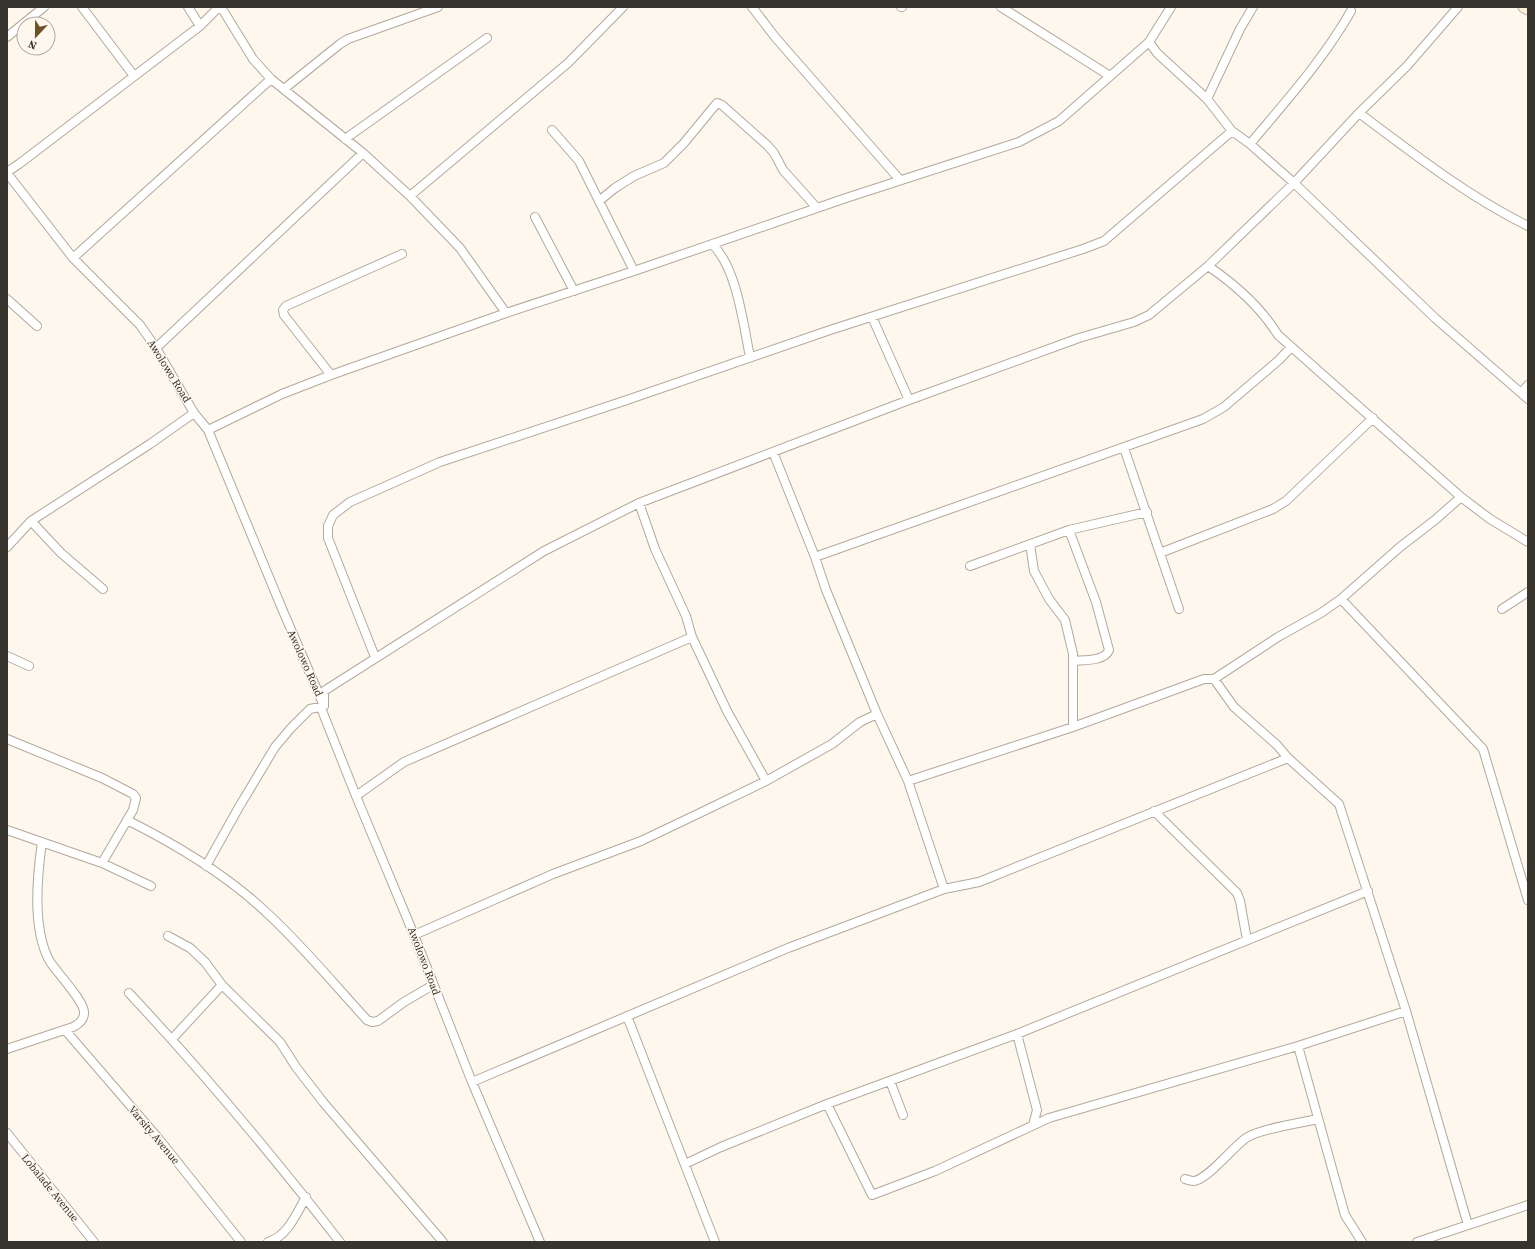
<svg xmlns="http://www.w3.org/2000/svg" width="1535" height="1249" viewBox="0 0 1535 1249" font-family="'Source Serif 4',serif">
  <style>
    .lines { fill: none; stroke-linecap: round; stroke-linejoin: round }
    .street-casing { stroke: #b3a89a; stroke-width: 10 }
    .secondary-casing { stroke: #b3a89a; stroke-width: 13 }
    .street { stroke: #fff; stroke-width: 8 }
    .secondary { stroke: #fceed9; stroke-width: 11 }
    .labels { text-anchor: middle; dominant-baseline: central; stroke-width: 3; stroke-linejoin: round; paint-order: stroke }
    .street-label { font-size: 11px; fill: #37332d; stroke: #fef7ee }
  </style>
  <rect width="100%" height="100%" fill="#fef7ee"/>
  <g class="lines">
    <g class="street-casing">
      <path id="street" d="M82,7L134,76
        M188,7L200,26
        M221,7L253,59L271,79L363,153L410,196L460,248L506,313
        M752,7L775,37L900,180
        M901,7H902
        M1001,7L1110,76
        M7,37L44,7
        M1149,42L1157,53L1207,99L1232,131L1250,144L1294,183L1435,318L1528,399
        M284,89L340,44L348,39L438,7
        M1207,99L1240,29L1253,7
        M1359,113C1414,154 1467,196 1528,226
        M552,130L579,161L634,271
        M345,139L487,38
        M1250,144C1286,101 1323,60 1351,11
        M7,172L19,164L200,26L219,7
        M7,173L73,258L140,325L156,348L194,413L208,430L283,611L324,706L321,708L356,796L414,935L472,1082L540,1242
        M410,196L568,63L623,7
        M599,201L615,188L634,176L664,163L684,143L717,103L722,105L767,145L774,153L783,170L817,208
        M535,217L574,291
        M712,244C737,268 743,323 750,357
        M73,258L271,79
        M1208,266C1236,285 1260,306 1278,335L1461,497L1490,519L1528,542
        M7,299L37,326
        M872,317L909,400
        M156,348L363,153
        M331,375L284,315L283,310L286,306L402,254
        M1521,393L1528,385
        M208,430L282,394L331,375L506,313L634,271L846,198L1019,142L1059,121L1149,42L1171,7
        M1124,448L1179,609
        M773,452L815,557L826,590L877,714L908,781L944,889
        M639,503L655,549L686,616L692,637L727,711L766,781
        M31,521L61,553L103,589
        M1069,530L1096,602L1109,650C1105,661 1085,660 1074,661
        M1030,544L1034,571L1049,599L1065,620L1073,654V727
        M7,547L31,521L150,444L194,413
        M1160,553L1273,509L1286,501L1373,418
        M815,557L1203,419L1224,407L1279,360L1291,347
        M970,566L1069,530L1147,512
        M1341,599L1483,749L1528,900
        M1502,609L1528,592
        M7,656L29,666
        M375,657L328,538V526L333,515L350,502L440,462L624,401L830,330L1083,249L1104,241L1232,131
        M1214,679L1234,707L1277,745L1288,758L1339,804L1406,1011L1468,1225
        M7,739L102,778L133,794L136,798L133,810L102,863
        M908,781L1073,727L1204,679H1214L1278,637L1321,613L1341,599L1400,547L1435,520L1461,497
        M356,796L404,762L692,637
        M1154,811L1237,893L1240,901L1247,940
        M127,820C177,845 227,875 267,913C303,946 334,984 367,1020L372,1022L378,1021L404,1002L433,985
        M7,830L102,863L151,886
        M206,866L239,807L275,747L291,728L310,709L324,706V691L544,551L639,503L909,400L1079,338L1134,322L1149,315L1208,266L1294,183L1359,113L1407,66L1458,7
        M414,935L553,874L641,841L706,810L766,781L832,744L860,722L877,714
        M168,936L190,948L205,962L222,985L280,1042L296,1067L323,1102L443,1242
        M129,993C203,1072 273,1156 340,1242
        M627,1016L715,1242
        M65,1030L159,1139L241,1242
        M1017,1034L1037,1110L1033,1125
        M172,1039L222,985
        M1298,1046L1345,1215L1362,1242
        M7,1049L73,1027C79,1024 84,1020 84,1013C85,1001 55,971 49,960C32,928 37,877 42,842
        M890,1081L903,1115
        M472,1082L788,948L944,889L979,882L1288,758
        M827,1104L872,1195L935,1171L1049,1118L1298,1046L1406,1011
        M7,1133L94,1242
        M685,1164L721,1147L827,1104L1017,1034L1368,891
        M1185,1179C1188,1180 1191,1181 1194,1181C1208,1179 1232,1148 1246,1138C1259,1129 1300,1123 1318,1119
        M268,1242C288,1236 296,1214 306,1197
        M1417,1242L1528,1205"/>
    </g>
    <g class="secondary-casing">
      <path id="secondary" d="M1524,7L1528,9"/>
    </g>
    <use href="#street" class="street"/>
    <use href="#secondary" class="secondary"/>
  </g>
  <g class="labels">
    <g class="street-label">
      <text transform="translate(169 371) rotate(58)">Awolowo Road</text>
      <text transform="translate(305 663) rotate(66)">Awolowo Road</text>
      <text transform="translate(424 961) rotate(69)">Awolowo Road</text>
      <text transform="translate(154 1135) rotate(50)">Varsity Avenue</text>
      <text transform="translate(50 1188) rotate(51)">Lobalade Avenue</text>
    </g>
  </g>
  <rect width="1535" height="1249" fill="none" stroke="#37332d" stroke-width="16"/>
  <g transform="translate(36 36) rotate(202)"><circle r="19" fill="#fef7ee" stroke="#aea9a1"/>
  <path d="M0-3L7 15L0 10L-7 15Z" fill="#6d5024"/>
  <text y="-6" font-size="11" font-weight="bold" text-anchor="middle" fill="#37332d">N</text>
  </g>
</svg>
